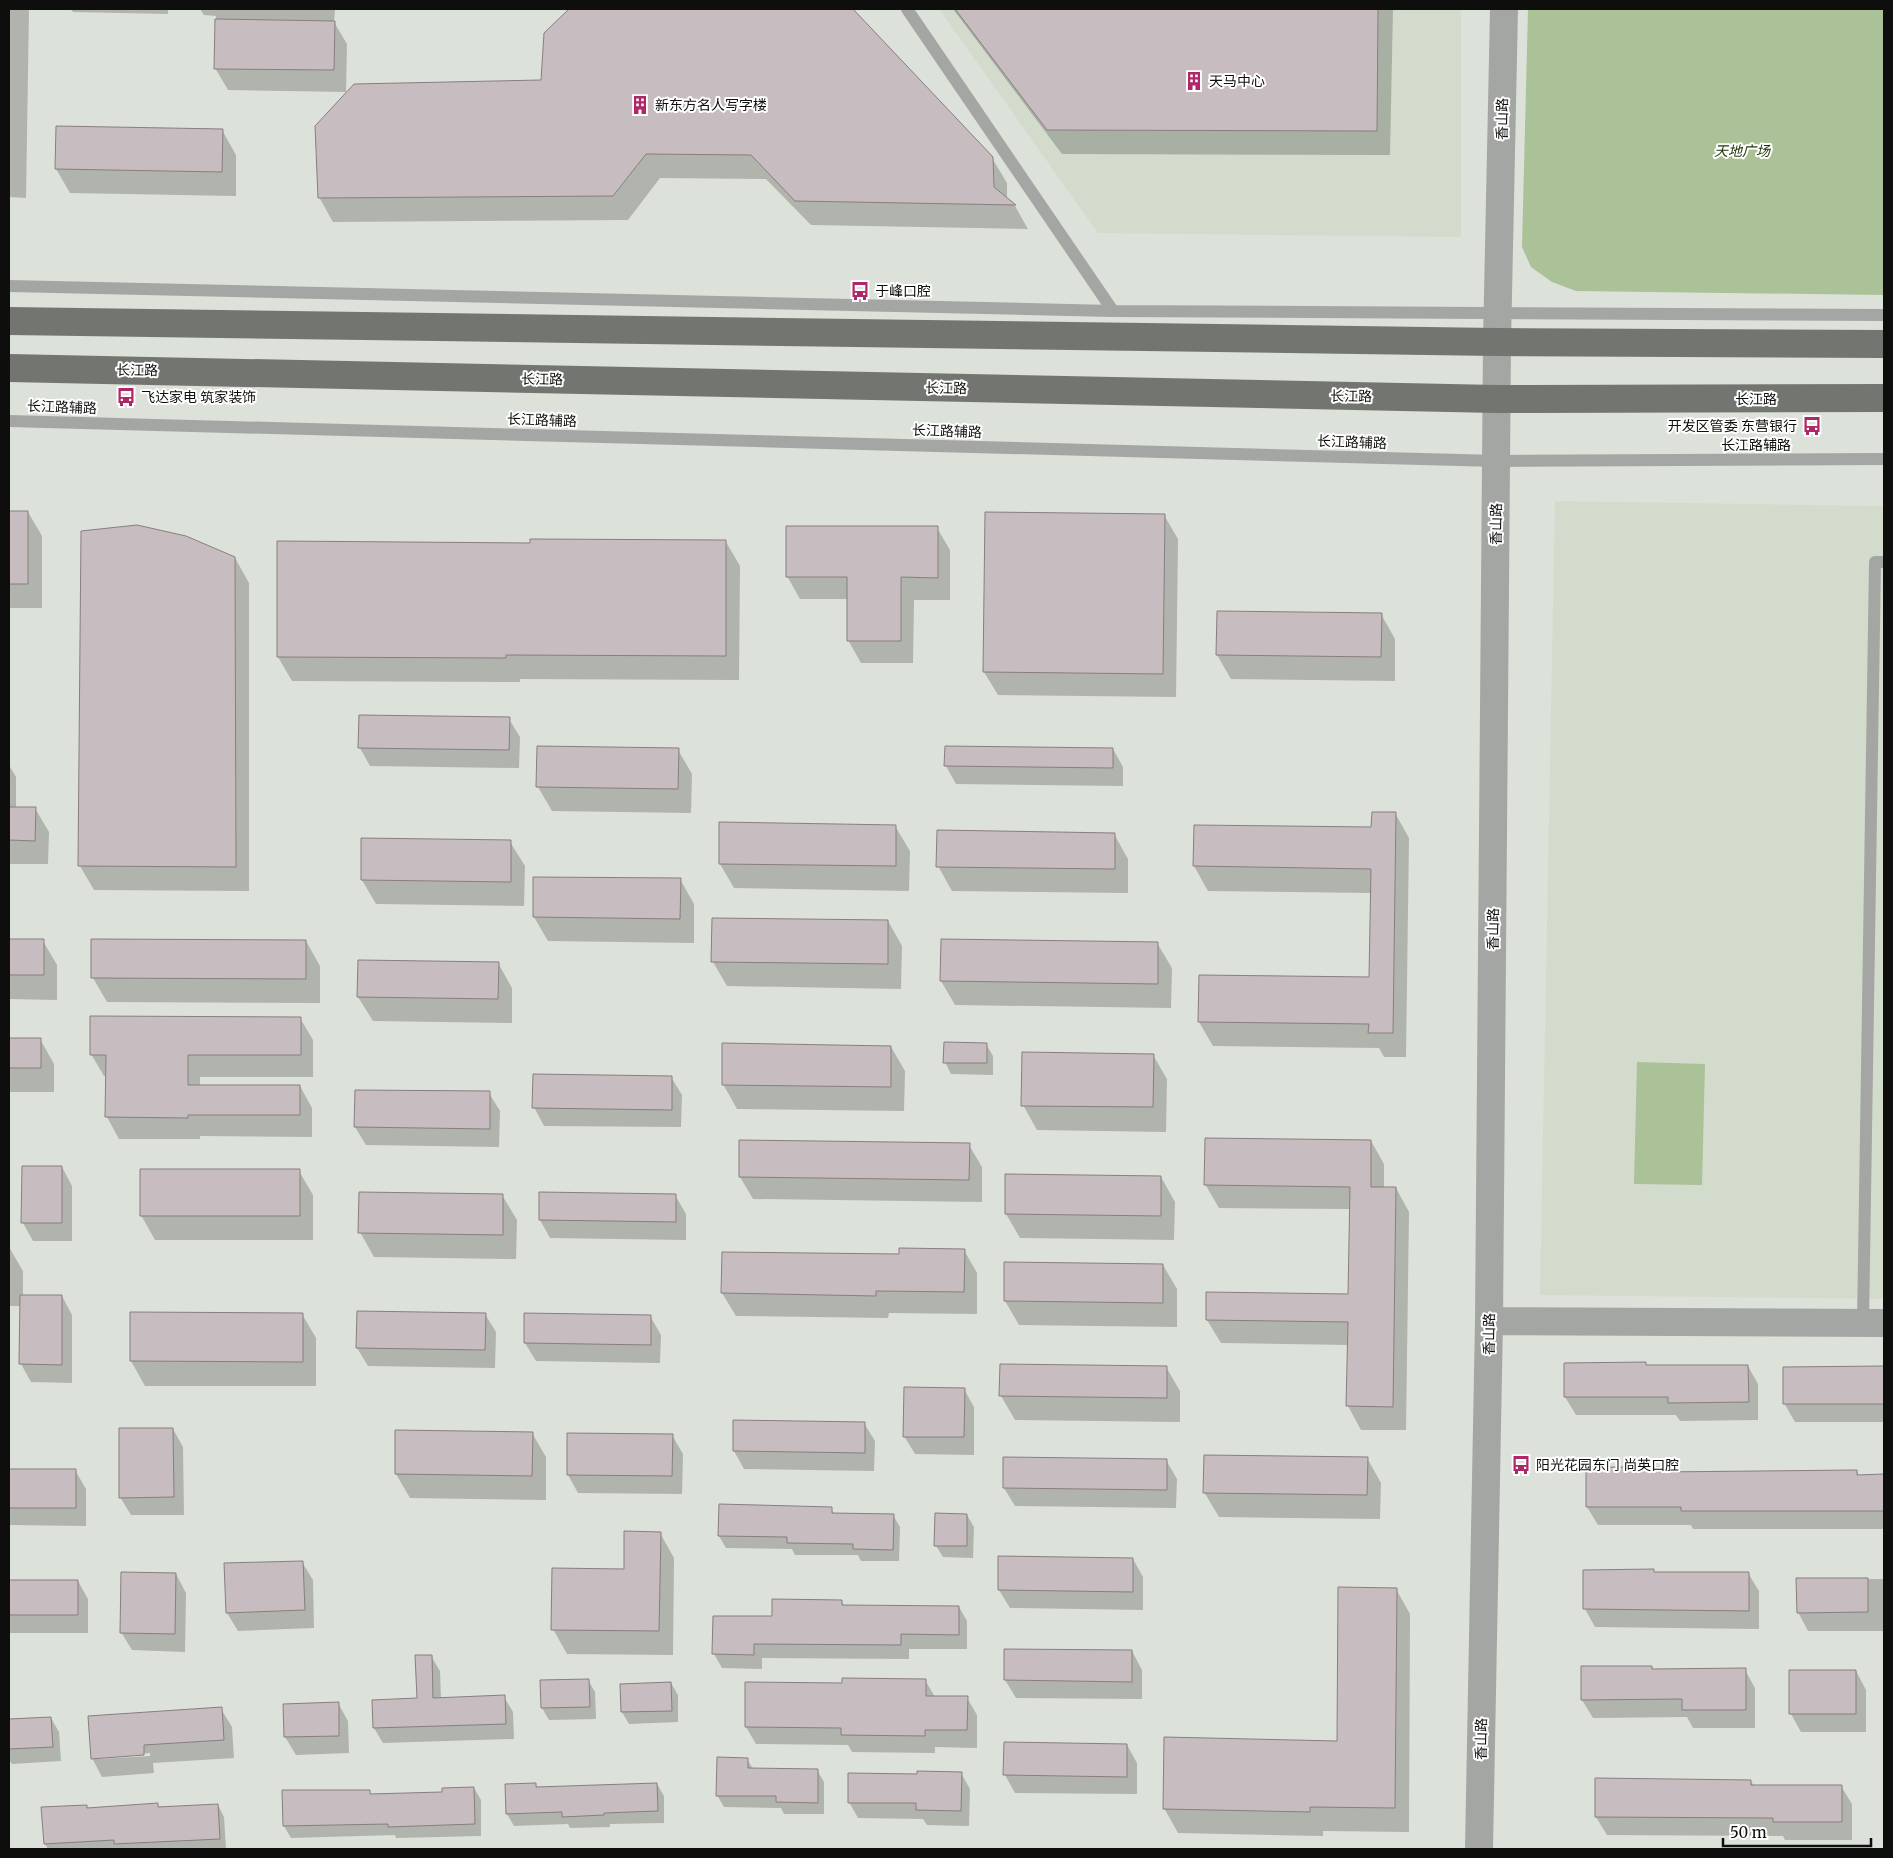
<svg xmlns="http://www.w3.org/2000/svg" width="1893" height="1858" viewBox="0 0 1893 1858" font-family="Merriweather,'Noto Sans SC',serif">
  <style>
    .built { fill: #d3dccc }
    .green { fill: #abc197 }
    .shadow { fill: #0003; fill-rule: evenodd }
    .building { fill: #c7bdc0; stroke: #887e81 }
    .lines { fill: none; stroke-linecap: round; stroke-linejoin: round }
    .service { stroke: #a4a6a3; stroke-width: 12 }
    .tertiary { stroke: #a4a6a3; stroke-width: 28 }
    .primary { stroke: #737670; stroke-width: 28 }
    .labels { text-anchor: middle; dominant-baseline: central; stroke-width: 4; stroke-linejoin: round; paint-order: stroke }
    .poi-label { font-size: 14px; fill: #0e0f0d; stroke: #fff; text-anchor: start }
    .street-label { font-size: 14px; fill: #0e0f0d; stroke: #fff }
    .park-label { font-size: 14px; font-style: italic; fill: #1e3500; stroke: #fff }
  </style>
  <rect width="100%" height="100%" fill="#dce1d9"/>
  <path class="built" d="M939,9H1461V237L1098,233Z
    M1555,501L1884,506V1299L1540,1295Z"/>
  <path class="green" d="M1528,9H1884V295L1576,291L1552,282L1531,267L1522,247Z
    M1637,1062L1705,1064L1702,1185L1634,1184Z"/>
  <path class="shadow" d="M9,9H29L26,198L9,197Z
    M71,9H168V14L73,12Z
    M200,9H335L334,22L347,44L346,92L228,90L215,68L216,16L204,15Z
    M571,9H852L992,158L1007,183V199L1015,206L1028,229L811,225L766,179L660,178L628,220L333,222L319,197L542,81L545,34Z
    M953,9H1393L1390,155L1062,154Z
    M222,130L236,155V196L70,193L56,169Z
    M9,512H28L42,536V608H9Z
    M1164,515L1178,539L1176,697L998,695L984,672Z
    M937,528L950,550V600H914L913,663H861L848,640V599H800L787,576Z
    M726,542L740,566L739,680L520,679V682L292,681L278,657L532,544Z
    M235,558L249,583V891L94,890L80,866Z
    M1381,614L1395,639V681L1231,679L1217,655Z
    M509,719L520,737L519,768L370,766L360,748Z
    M946,747L1113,749L1123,767V786L956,784L946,766Z
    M678,750L692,774L691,813L552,811L538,787Z
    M9,765L16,777V808H35L49,832L48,864H9Z
    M1395,813L1409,838L1406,1057H1384L1379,1048L1213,1046L1199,1022L1370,978L1372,893L1208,891L1194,866L1195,826L1373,829Z
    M895,826L910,851L909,891L734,888L720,864Z
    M1114,834L1128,859V893L952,891L938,866Z
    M510,842L525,866L524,906L376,904L362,880Z
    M680,879L694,904V943L548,941L534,917Z
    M888,921L902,946L901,989L727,986L713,962Z
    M9,941H43L57,965V1000L9,999Z
    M306,941L320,966V1003L107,1002L93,978Z
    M1157,943L1172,968L1171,1008L955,1005L941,981Z
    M498,963L512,988V1023L373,1021L358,997Z
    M300,1018L313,1040V1077H200V1086H300L312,1108V1137L200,1136V1139H119L107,1117V1076H104L91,1054Z
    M9,1039H40L54,1064V1092H9Z
    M986,1044L993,1056V1075L951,1074L945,1062Z
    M891,1047L905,1071L904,1111L737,1109L723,1084Z
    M1153,1055L1167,1079L1166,1132L1037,1130L1023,1105Z
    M671,1077L682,1095L681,1127L544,1126L534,1107Z
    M489,1093L500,1111L499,1147L366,1145L355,1127Z
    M1371,1141L1384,1164V1188H1396L1409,1212L1406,1430H1361L1348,1406L1349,1345L1221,1343L1207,1320L1349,1295L1350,1209L1219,1208L1205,1184Z
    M969,1145L982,1167V1202L753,1199L740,1177Z
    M23,1167H62L72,1186V1241H33L23,1223Z
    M299,1171L313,1195V1240H155L141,1215Z
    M1161,1177L1175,1202L1174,1240L1020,1238L1006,1214Z
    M502,1195L517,1220L516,1259L374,1257L360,1232Z
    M675,1195L686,1214V1240L550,1238L540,1220Z
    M9,1247L23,1271V1296H62L72,1315V1383L31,1382L21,1364V1306H9Z
    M964,1250L977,1273V1314L889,1313L888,1318L736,1316L722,1293L723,1253L900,1256Z
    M1163,1265L1177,1289V1327L1019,1325L1005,1301Z
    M132,1313L302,1314L316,1338V1386H145L131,1361Z
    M485,1314L496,1332L495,1368L368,1366L357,1348Z
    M526,1315L650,1316L661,1335L660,1363L536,1361L525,1343Z
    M1645,1363L1647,1366H1748L1758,1384V1420L1680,1421L1676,1415H1576L1565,1397V1364Z
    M1166,1367L1180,1391V1422L1015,1420L1001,1396Z
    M1784,1368H1884V1422H1795L1784,1403Z
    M964,1389L974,1407V1455L915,1454L904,1436Z
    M864,1423L875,1441L874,1471L744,1469L734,1451Z
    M173,1429L183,1447L184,1515H131L120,1497Z
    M532,1433L546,1457V1500L410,1498L396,1474Z
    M672,1435L683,1454L682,1494L578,1493L568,1475Z
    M1367,1458L1381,1483L1380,1519L1219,1517L1204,1492Z
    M1166,1460L1177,1479L1176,1508L1015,1506L1004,1488Z
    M1587,1468H1660L1662,1473L1857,1471L1859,1476H1884V1529H1693L1691,1525H1598L1587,1507Z
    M9,1470H75L86,1489V1526L9,1525Z
    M720,1505L831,1508L834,1514L893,1515L900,1527L899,1561H861L858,1555H795L792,1549L726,1548L719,1536Z
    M967,1515L974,1527L973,1558L943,1557L936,1546Z
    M660,1533L674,1558L673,1655L567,1654L553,1629L625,1570Z
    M1133,1559L1143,1577V1610L1010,1608L999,1590Z
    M302,1562L313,1580L314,1628L238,1631L227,1613Z
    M1584,1571H1653L1655,1574L1748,1573L1759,1591V1629L1595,1627L1585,1609Z
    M176,1574L186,1593L185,1652L132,1650L121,1632Z
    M1798,1579H1884V1631H1808L1798,1612Z
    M9,1581H78L88,1599V1633H9Z
    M1396,1589L1410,1614L1409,1832L1323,1831V1836L1178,1833L1164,1808L1338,1742Z
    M842,1602L844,1606L959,1607L967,1621V1649H909V1659L762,1658V1669L722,1668L714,1654L773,1618Z
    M1132,1651L1142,1670V1699L1016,1698L1005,1680Z
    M431,1656L440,1671L441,1699L504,1697L513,1712L514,1739L383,1743L374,1728L418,1700Z
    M1652,1667L1653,1670H1745L1755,1688V1728H1693L1687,1717L1593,1718L1582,1700Z
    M1856,1671L1866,1690V1732H1801L1791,1714Z
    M588,1680L595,1692L596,1719L549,1720L542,1708L541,1681Z
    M925,1680L935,1697L967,1698L977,1715V1748L935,1747V1753L852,1752L848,1745L756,1744L746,1727L843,1685Z
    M671,1683L678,1695V1722L629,1724L622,1712L621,1685Z
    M338,1703L348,1721L349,1753L296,1755L285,1737Z
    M221,1709L232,1727L234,1758L153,1763L154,1773L102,1777L92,1758ZM150,1753V1756L99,1759V1757Z
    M51,1718L59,1732L61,1761L12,1764L9,1760V1721Z
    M1127,1745L1137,1763V1794L1015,1793L1005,1775Z
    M747,1759L753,1769L817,1770L824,1782V1814H784L781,1808L724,1807L717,1795Z
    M961,1773L970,1789L969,1826L927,1825L923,1819L858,1818L849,1802L918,1775Z
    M1751,1781L1754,1786H1841L1852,1804V1840H1785L1783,1836L1607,1835L1596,1817Z
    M535,1784L538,1788L657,1784L664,1796V1823L610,1824V1827L570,1828L568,1824L514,1826L507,1814Z
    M474,1788L481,1800V1836L396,1838L395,1835L291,1838L284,1826L283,1792L369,1791L371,1795L443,1793Z
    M157,1805L159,1808L218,1805L224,1817L226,1849H48L45,1844L86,1806L88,1809Z
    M709,1848H807L808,1849H709Z
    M1002,1848L1124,1849H1002Z"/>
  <path class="building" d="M569,9H853L993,157L994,187L1016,205L795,201L751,155L646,154L613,196L318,198L315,126L354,84L541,80L544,33Z
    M955,9H1378L1377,131L1047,130Z
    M215,19L335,21L334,70L214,69Z
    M56,126L223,129L222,172L55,169Z
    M9,511H28V584H9Z
    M985,512L1165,514L1163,674L983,672Z
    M137,525L186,536L235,557L236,867L78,866L81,531Z
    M786,526H938V578L901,577V641H847V577H786Z
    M530,539L726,540V656L506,655V658L277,657V541L530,543Z
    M1217,611L1382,613L1381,657L1216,655Z
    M359,715L510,717L509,750L358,748Z
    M537,746L679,748L678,789L536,787Z
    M945,746L1113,748V768L944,766Z
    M9,807H36L35,841L9,840Z
    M1372,812H1396L1393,1033H1368L1369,1024L1198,1022L1199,975L1369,977L1371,869L1193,866L1194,825L1371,827Z
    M719,822L896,825V866L719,864Z
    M937,830L1115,833V869L936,867Z
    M361,838L511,840V882L361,880Z
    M533,877L681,878L680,919L533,917Z
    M712,918L888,920V964L711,962Z
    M9,939H44V975H9Z
    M91,939L306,940V979L91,978Z
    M941,939L1158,942V984L940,981Z
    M358,960L499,962L498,999L357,997Z
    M90,1016L301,1017V1055H188V1085H300V1115H188V1118L105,1117L106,1055H90Z
    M9,1038H41V1068H9Z
    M944,1042L987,1043V1063H943Z
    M722,1043L891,1046V1087L722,1085Z
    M1022,1052L1154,1054L1153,1107L1021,1106Z
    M533,1074L672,1076V1110L532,1108Z
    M355,1090L490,1091V1129L354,1127Z
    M1205,1138L1371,1140V1187H1396L1393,1407L1346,1406L1348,1322L1206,1320V1292L1348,1294L1350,1187L1204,1185Z
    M739,1140L970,1143L969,1180L739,1177Z
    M22,1166H62V1223H21Z
    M140,1169H300V1216H140Z
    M1005,1174L1161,1176V1216L1005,1214Z
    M359,1192L503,1194V1235L358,1233Z
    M539,1192L676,1194V1222L539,1220Z
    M899,1248L965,1249L964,1292L876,1291V1296L721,1293L722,1252L899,1254Z
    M1004,1262L1163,1264V1303L1004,1301Z
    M20,1295H62V1365L19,1364Z
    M357,1311L486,1313L485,1350L356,1348Z
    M130,1312L303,1313V1362L130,1361Z
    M524,1313L651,1315V1345L524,1343Z
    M1646,1362V1365H1748L1749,1402L1668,1403V1397H1564V1363Z
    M1000,1364L1167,1366V1398L999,1396Z
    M1884,1366V1404H1783V1367Z
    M904,1387L965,1388L964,1437H903Z
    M733,1420L865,1422V1453L733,1451Z
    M119,1428H173L174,1497L119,1498Z
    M395,1430L533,1432L532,1476L395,1474Z
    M567,1433L673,1434L672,1476L567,1475Z
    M1204,1455L1368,1457L1367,1495L1203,1493Z
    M1003,1457L1167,1459V1490L1003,1488Z
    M1586,1467H1660V1472L1857,1470V1475L1884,1474V1511H1681V1507H1586Z
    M9,1469H76V1508H9Z
    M719,1504L832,1507V1513L894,1514L893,1550L853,1549V1544L787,1543V1537L718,1536Z
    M935,1513L967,1514V1546H934Z
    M624,1531L661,1532L659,1631L551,1630L552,1568L624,1569Z
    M998,1556L1133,1558V1592L998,1590Z
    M303,1561L305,1610L226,1613L224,1563Z
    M1654,1569V1572H1749V1611L1583,1609V1570Z
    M121,1572L176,1573L175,1634L120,1633Z
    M1796,1578H1868V1612L1797,1613Z
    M9,1580H78V1615H9Z
    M1338,1587L1397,1588L1395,1808L1310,1807V1812L1163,1809L1164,1737L1337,1741Z
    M772,1599L842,1600V1605L959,1606V1635L901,1634V1645L754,1644V1655L712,1654L713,1616H772Z
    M1004,1649L1132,1650V1682L1004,1680Z
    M415,1655H432L433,1698L505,1695L506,1724L373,1728L372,1700L417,1698Z
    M1581,1666H1652V1669L1746,1668V1710H1682V1699L1581,1700Z
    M1789,1670H1856V1714H1789Z
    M842,1678L926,1679V1696H968L967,1730H925V1736L841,1735V1728L745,1727V1682L842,1683Z
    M589,1679L590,1707L541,1708L540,1680Z
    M671,1682L672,1711L621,1712L620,1684Z
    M339,1702V1736L284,1737L283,1704Z
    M222,1707L224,1740L144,1745V1755L91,1759L88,1716Z
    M51,1717L53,1747L9,1749V1719Z
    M1004,1742L1127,1744V1777L1003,1775Z
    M717,1757L748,1758V1768L818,1769V1803L776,1802V1796H716Z
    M917,1771L962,1772L961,1811L916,1810V1803H848V1773L917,1774Z
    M1595,1778L1751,1780V1785H1842V1822H1773V1818L1595,1817Z
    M536,1783V1787L657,1783L658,1811L604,1813V1815L562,1817V1812L506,1814L505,1784Z
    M474,1787L475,1824L388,1827V1824L283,1826L282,1790H370V1794L442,1792V1788Z
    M158,1803V1807L218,1804L220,1839L114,1844V1840L44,1844L41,1807L87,1805V1808Z"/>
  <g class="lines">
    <path class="service" d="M907,9L1113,311
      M9,286L1113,311L1884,315
      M9,421L1497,461L1884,459
      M1863,1323L1875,562H1884"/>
    <path class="tertiary" d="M1489,1321L1884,1323
      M1479,1849L1489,1321L1497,342L1504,9"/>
    <path class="primary" d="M9,321L1497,342L1884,344
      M9,368L1497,399L1884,398"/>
  </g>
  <defs>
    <g id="building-bare" transform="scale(1.5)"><path d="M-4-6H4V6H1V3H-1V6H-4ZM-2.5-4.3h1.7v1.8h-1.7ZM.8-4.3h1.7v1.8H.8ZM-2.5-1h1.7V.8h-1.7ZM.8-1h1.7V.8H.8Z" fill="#b02767" stroke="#fff" stroke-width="2.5" paint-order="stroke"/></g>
    <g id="bus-bare" transform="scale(1.5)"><path d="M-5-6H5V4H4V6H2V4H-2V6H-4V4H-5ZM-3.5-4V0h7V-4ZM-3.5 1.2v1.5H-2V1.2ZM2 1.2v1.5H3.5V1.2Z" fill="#b02767" stroke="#fff" stroke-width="2.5" paint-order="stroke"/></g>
  </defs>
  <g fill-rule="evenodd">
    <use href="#building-bare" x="1194" y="81"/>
    <use href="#building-bare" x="640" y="105"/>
    <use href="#bus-bare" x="860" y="291"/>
    <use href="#bus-bare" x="126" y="397"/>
    <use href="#bus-bare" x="1812" y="426"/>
    <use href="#bus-bare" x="1521" y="1465"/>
  </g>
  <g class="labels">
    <g class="poi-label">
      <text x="1209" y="81">天马中心</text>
      <text x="655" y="105">新东方名人写字楼</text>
      <text x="875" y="291">于峰口腔</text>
      <text x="141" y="397">飞达家电 筑家装饰</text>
      <text x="1797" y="426" text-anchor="end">开发区管委 东营银行</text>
      <text x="1536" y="1465">阳光花园东门 尚英口腔</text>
    </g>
    <g class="street-label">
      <text transform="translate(1502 119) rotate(-89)">香山路</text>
      <text transform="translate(137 370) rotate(1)">长江路</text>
      <text transform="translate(542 379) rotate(1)">长江路</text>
      <text transform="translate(946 388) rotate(1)">长江路</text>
      <text transform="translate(1351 396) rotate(1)">长江路</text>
      <text x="1756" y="399">长江路</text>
      <text transform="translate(62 407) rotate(2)">长江路辅路</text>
      <text transform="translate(542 420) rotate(2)">长江路辅路</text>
      <text transform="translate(947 431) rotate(2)">长江路辅路</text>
      <text transform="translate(1352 442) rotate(2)">长江路辅路</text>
      <text x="1756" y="445">长江路辅路</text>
      <text transform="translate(1496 524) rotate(-89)">香山路</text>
      <text transform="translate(1493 929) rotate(-89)">香山路</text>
      <text transform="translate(1489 1334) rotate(-89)">香山路</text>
      <text transform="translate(1481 1739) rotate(-89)">香山路</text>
    </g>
    <g class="park-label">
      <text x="1742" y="151">天地广场</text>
    </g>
  </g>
  <rect width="1893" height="1858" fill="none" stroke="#0e0f0d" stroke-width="20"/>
  <path d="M1723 1838v8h148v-8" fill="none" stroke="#0e0f0d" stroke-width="2.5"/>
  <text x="1730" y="1838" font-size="15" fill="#0e0f0d" stroke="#ffffff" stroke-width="4" paint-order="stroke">50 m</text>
</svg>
